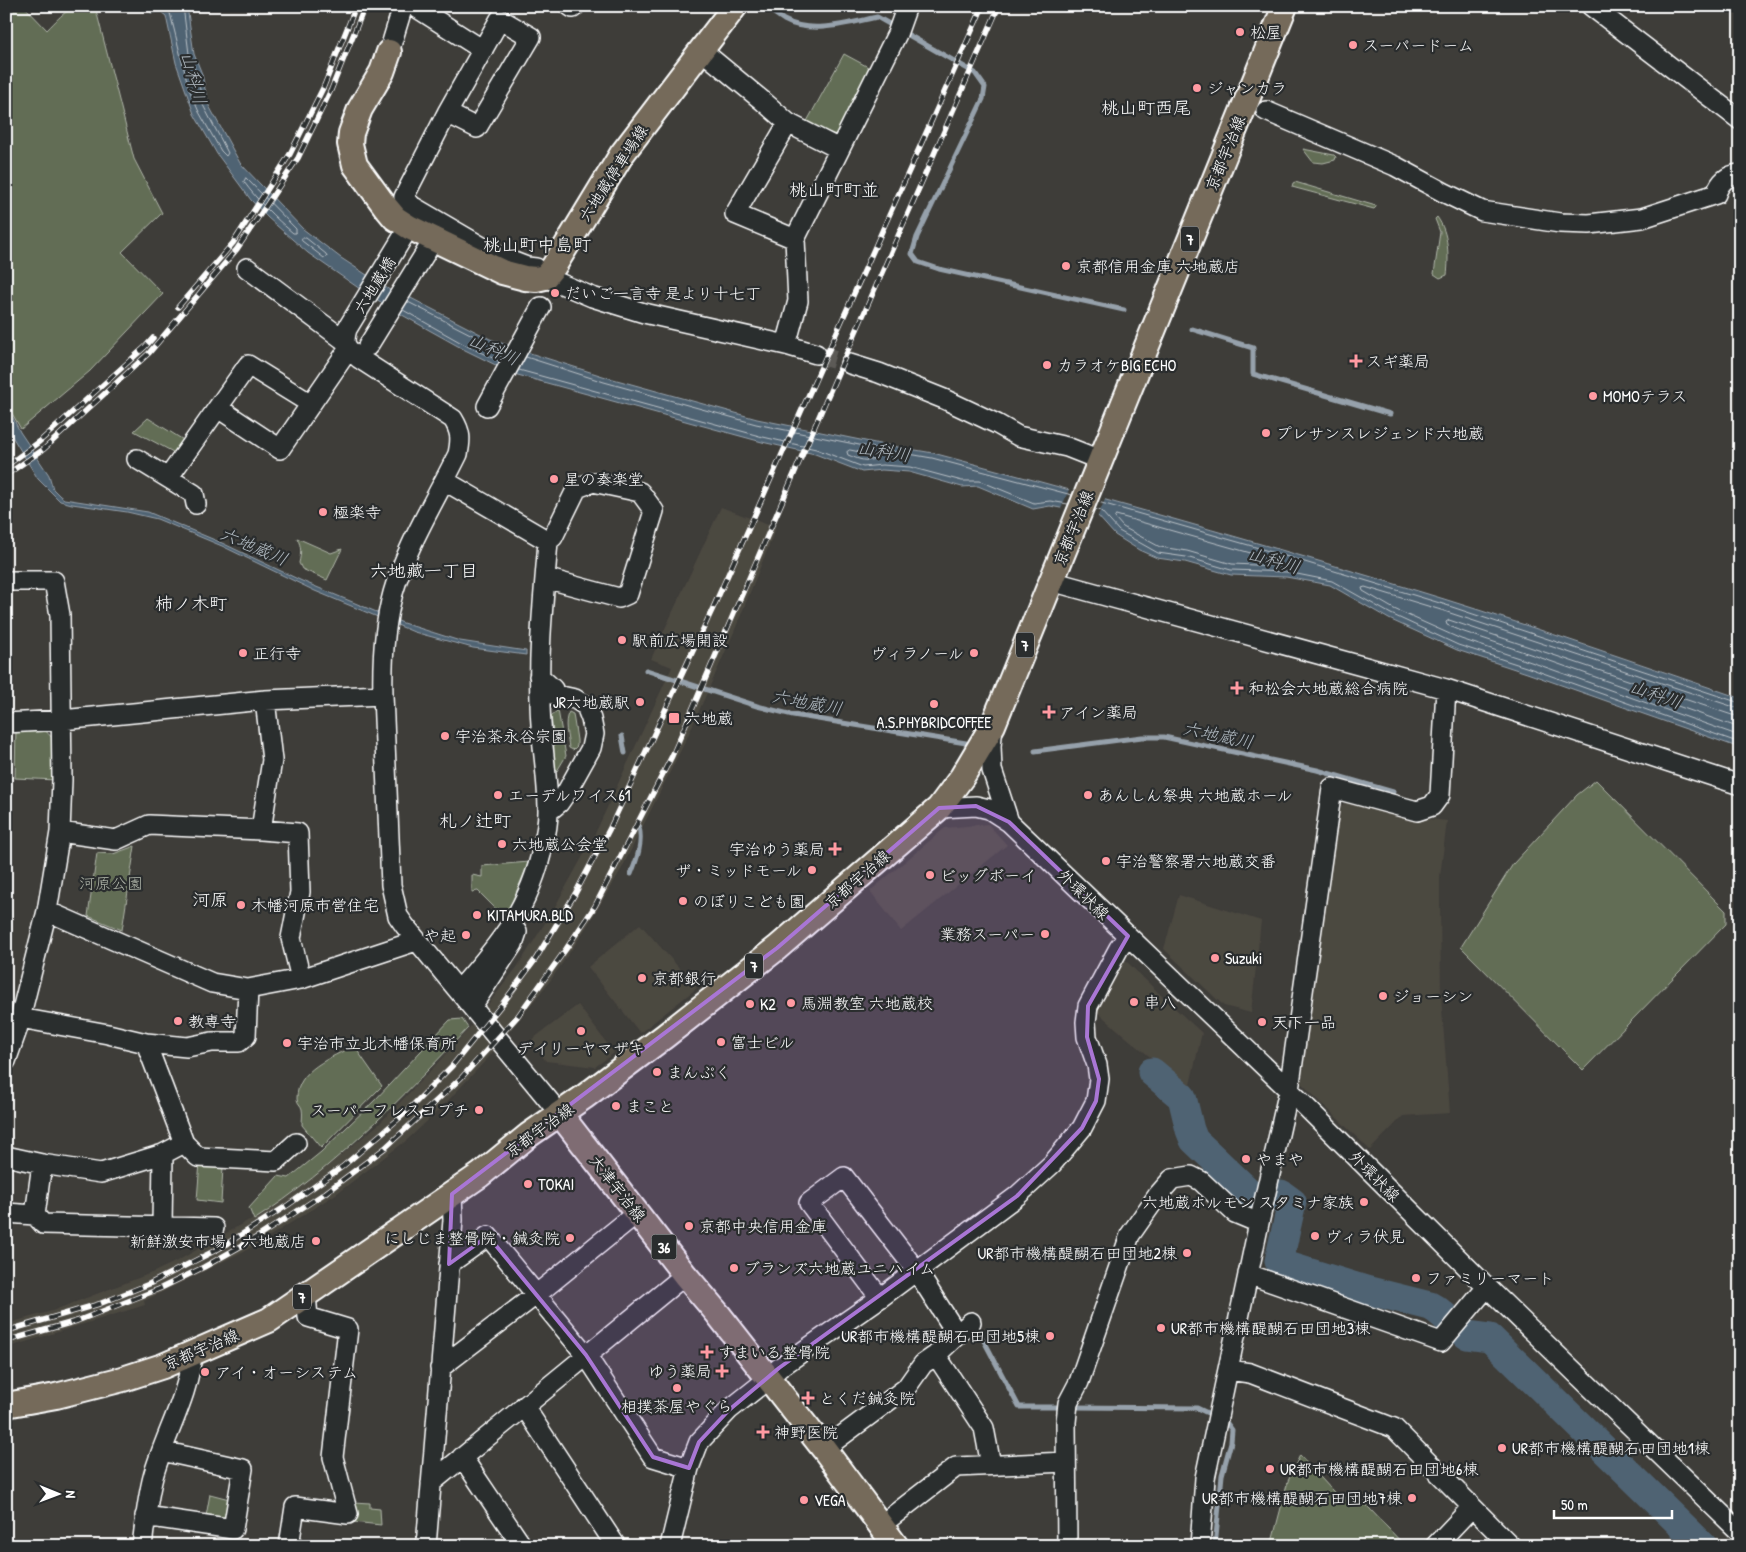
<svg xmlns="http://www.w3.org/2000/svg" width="1746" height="1552" viewBox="0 0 1746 1552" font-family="'Patrick Hand','Klee One',sans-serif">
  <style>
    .built { fill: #4c4841 }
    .green { fill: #626d54; stroke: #b0b6aa }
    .water { fill: #506373; stroke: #96a1ab }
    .pier { fill: #3e3d39 }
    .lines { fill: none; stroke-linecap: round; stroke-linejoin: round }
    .shore { stroke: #b9c1c7; stroke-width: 1 }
    .stream { stroke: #96a1ab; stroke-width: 5 }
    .river { stroke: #506373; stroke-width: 29 }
    .minor-tunnel { stroke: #5b5a57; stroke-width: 19; stroke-dasharray: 19 9; stroke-linecap: butt }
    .minor-casing { stroke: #fff; stroke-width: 22 }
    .major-casing { stroke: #fff; stroke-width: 28 }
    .minor { stroke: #2a2d2e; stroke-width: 19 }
    .major { stroke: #746a5a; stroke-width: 24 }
    .rail-casing { stroke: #fff; stroke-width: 5.5 }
    .rail { stroke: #2a2d2e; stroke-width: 4; stroke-dasharray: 11; stroke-linecap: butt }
    .marked { fill: #a976d5; fill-opacity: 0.2; stroke: #a976d5; stroke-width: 4; stroke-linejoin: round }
    .poi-dot { fill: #ff9aa2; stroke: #2a2d2e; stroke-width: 2 }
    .labels { text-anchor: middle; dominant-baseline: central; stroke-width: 4.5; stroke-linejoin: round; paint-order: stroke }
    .shield { fill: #2a2d2e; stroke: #bfc0c0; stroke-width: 1 }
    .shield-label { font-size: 15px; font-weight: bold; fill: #fff }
    .poi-label { font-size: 16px; fill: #fff; stroke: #2a2d2e; text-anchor: start }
    .street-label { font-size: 16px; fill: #fff; stroke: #2a2d2e }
    .park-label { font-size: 16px; fill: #b0b6aa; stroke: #2a2d2e }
    .water-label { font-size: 18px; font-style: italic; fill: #b0b9c0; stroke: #2a2d2e }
    .neighbourhood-label { font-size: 18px; fill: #fff; stroke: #2a2d2e }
  </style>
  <rect width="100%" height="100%" fill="#3e3d39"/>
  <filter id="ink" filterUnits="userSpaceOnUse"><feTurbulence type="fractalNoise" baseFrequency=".02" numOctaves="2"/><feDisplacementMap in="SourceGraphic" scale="10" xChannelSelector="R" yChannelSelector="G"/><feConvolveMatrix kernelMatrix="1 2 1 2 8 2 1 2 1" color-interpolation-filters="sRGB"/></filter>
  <g filter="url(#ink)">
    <path class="built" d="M721,507L776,528L734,632L686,740L621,870L581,936L550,981L488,1058L442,1107L407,1140L336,1194L256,1245L144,1301L145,1305L6,1348V1324L52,1311L154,1272L179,1260L249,1220L250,1221L298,1190L379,1124L431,1070L467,1031L518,966L552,912L594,836L672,667L651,659Z
      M1346,802L1398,815L1447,821L1440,877V902L1441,997L1450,1113L1403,1116L1370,1150L1300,1082L1336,810Z
      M988,824L1007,845L901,931L870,891L945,828Z
      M1179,895L1261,921L1251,1013L1224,1006L1164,949Z
      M640,924L697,988L640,1033L588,967Z
      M1125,960L1167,1001L1202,1033L1189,1089L1126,1037L1095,1010Z
      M578,1005L614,1053L595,1067L546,1061L530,1041Z"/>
    <path class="green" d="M6,6H24L47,30C65,12 67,6 95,6L134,159L162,213L122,252L163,294L90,371L21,429L6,403Z
      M844,54L870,68L840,136L805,125Z
      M1303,149L1334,155L1336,157L1335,160L1323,163L1313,162Z
      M1295,182L1376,206H1377L1374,209L1292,187L1293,183Z
      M1437,217C1449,233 1449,257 1447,275L1440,278L1434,274L1440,232L1435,219Z
      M148,418L185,441L175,453L134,431Z
      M297,538L331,553L342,549L327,580L302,569L299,563C301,554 302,547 297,538Z
      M558,710L566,756L557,771L553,767L554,740L551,716Z
      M569,712L573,714L577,740V746L573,750L569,748C568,737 563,722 569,712Z
      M16,727H42L56,742V780L15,778Z
      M1596,780L1726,911V924L1583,1070L1461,947L1513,864L1577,795Z
      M135,846L122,930L88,916L97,853L113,854Z
      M529,862L505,918L478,891L472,892V875L482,877V866Z
      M462,1019L468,1028C402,1098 335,1168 254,1220L249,1208L278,1176L289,1178L321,1152L375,1100L450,1020Z
      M354,1046L382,1086L321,1148L302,1125C302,1120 303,1114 302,1109C301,1105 297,1103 297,1099C296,1070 332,1057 354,1046Z
      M200,1162L223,1167L221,1203L197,1200Z
      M1300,1455L1342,1501L1353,1491L1405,1546H1271L1288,1481Z
      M210,1494L233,1500L230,1520L205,1522Z
      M353,1502L370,1503V1508L380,1509L381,1525L353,1522Z"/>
    <path class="water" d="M149,6H187L194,54L202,74L208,104L240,163L303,229L341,258L402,298L405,295L490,339L533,354L606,377L757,419L875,443L933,453L978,465C1134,507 1289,551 1444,599C1543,630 1641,664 1740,698V748L1527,673L1457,650L1389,619L1330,585L1286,577L1231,575L1185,562L1157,558L1139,550L1115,535L1097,515L1050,506L1033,509L978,486L962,487L909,472L882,470L862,472L815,454L762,442L514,374L465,350L395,311L360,289L308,253L268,218L251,200L217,154L194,114L176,63L166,16L161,12L151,13Z
      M6,404L20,432L49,475L53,489L60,496L64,499L148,512L222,543L302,581L403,623L460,641L526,651V655L473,648L414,632L315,591L222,546L157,519L127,512L72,504L60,501L38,479L10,433L8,432Z"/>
    <path class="pier" d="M1070,487L1106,497L1097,518L1060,511Z"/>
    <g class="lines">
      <path class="shore" d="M155,6L163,8L170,13L189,89L199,112L221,151L226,156L228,153L203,105L197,75L189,54L183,6
        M246,178L296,229V233H293C274,217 258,201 244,182Z
        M302,238H306L326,254L327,257L324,258L302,241Z
        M408,302L488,343L506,350
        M403,310L467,346L499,361
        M526,357L604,382L756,424L874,448L932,458L1072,495
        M519,370L763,437L816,449L863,467L882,465L910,467L962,481H980L1034,503L1050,501L1068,504
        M850,450L875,455L876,458C867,463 858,459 848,455L847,452Z
        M1098,502L1252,546L1443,604L1740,703
        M1095,509L1101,511L1119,531L1158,553L1186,557L1231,570L1287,572L1332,581L1391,614L1458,645L1529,668L1740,743
        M1116,515L1279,561L1281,564L1278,566L1232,564L1187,551L1160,547L1123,527L1115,518Z
        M1740,709L1441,610L1365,587L1362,588L1363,591L1394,609L1461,639L1531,662L1740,736
        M1740,716L1732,715L1449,620L1446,622L1447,625L1464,632L1533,655L1740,728"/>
      <path class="stream" d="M765,6C771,11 778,16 784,20C811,35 849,23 877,17L975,73L985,87L983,99L917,237L912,254L918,262L939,269L1124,310
        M147,9L158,6
        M1192,329L1253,348V374L1390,414
        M646,670L757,706L793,715L966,743
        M622,736L625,753
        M1035,751L1142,737H1164L1317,770L1393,792
        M631,874C637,859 643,843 639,827
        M982,1337L1019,1407H1063
        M1072,1407L1197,1408L1214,1416
        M1215,1546L1222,1475L1231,1442L1232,1430L1226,1422L1222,1420"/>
      <path class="river" d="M1152,1072L1182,1097L1190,1130L1194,1140L1254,1197L1281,1194L1292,1202L1279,1261L1285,1265L1366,1290L1430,1306L1437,1310L1467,1335L1490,1338L1703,1546"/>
      <path class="minor-tunnel" d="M816,354L850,364"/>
      <g class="minor-casing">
        <path id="minor" d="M414,6L483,50
          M570,6L573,8L575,6
          M1591,6L1740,120
          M701,50L764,102L788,123L839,149
          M389,52L403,6
          M1266,111L1395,166L1445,193L1482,211L1560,223L1589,224L1642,218L1716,194C1720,182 1727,175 1740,174
          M447,113L477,128L531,37L500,19L447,113L404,197L412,206L496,255L527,267L536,268L545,277L592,297L644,313L786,345L816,354
          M788,123L735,214L795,239
          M409,227L347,329C342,346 347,349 360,359L453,419C461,432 461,439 458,454C437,497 406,547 393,593C384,626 382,660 383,695L391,885L398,916L405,926L560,1114
          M247,268L344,340
          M786,345L798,301L795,239L897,34L907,6
          M368,346L434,239
          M850,364L879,373L944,399L997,424L1018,436L1067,447L1100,460
          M487,406L541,307
          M218,408L280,449L348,350
          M137,459L194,494L196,504
          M168,478L248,365L311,404
          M445,481L548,541C544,594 538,648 540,701C540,738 548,774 548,811C548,822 546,834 543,845C531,906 499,945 459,990
          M545,578L619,598L628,594L654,511L640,492L593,482L577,488L553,537L548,541
          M6,581H54L60,615L62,780L60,832L47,911L17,1030L6,1061
          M1051,581L1446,689L1740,785
          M539,676L553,689L552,694L575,699L586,706L591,719L594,734L591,748L566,793L559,803L548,812
          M6,723L62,720L265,700L383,695
          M993,726L991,746L992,770L1009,822
          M939,808L976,806L989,809L1009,822L1289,1090L1487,1287L1740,1532
          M261,830L272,760L265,700
          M60,832L116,840L149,825L261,830L298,833L300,892L291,938L301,979
          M47,911L212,983L248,989L301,979L416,941
          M472,1006L513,944L517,932
          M20,1018L108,1034L146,1043L187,1047L212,1042H239L246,1036L248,989
          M146,1043L184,1143L198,1157L276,1161L296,1143
          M6,1156L42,1164L101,1173L163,1154L184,1143
          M6,1213L35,1215L43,1224L214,1228
          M35,1215L42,1164
          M1259,1223L1289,1090L1332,788L1417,811L1432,806L1440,795L1446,689
          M162,1227L163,1154
          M449,1264L488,1236L586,1355L653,1457L689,1468
          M1248,1274L1441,1342L1487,1287
          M880,1298L809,1203L844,1177L916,1270L957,1334
          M936,1355L984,1428L991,1465
          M440,1368L537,1294L637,1213
          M1229,1370L1250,1373L1394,1428L1511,1546
          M524,1406L616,1546
          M824,1449L906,1388L923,1364L936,1355L971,1322
          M462,1457L522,1546
          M431,1483L685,1275
          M145,1516L233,1529L243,1469L162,1451
          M881,1525L956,1467L1066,1462
          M142,1546C145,1523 147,1500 153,1477C164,1436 189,1396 192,1353
          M289,1546L295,1507L348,1514L333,1457L348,1329L308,1317L306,1295
          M426,1546L453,1220L452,1194
          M670,1546L689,1468L699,1442L729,1410L768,1379L779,1368L880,1298L1017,1196L1052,1164L1082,1128L1096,1101L1099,1079L1097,1065L1087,1037L1086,1022L1088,1006L1119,948L1128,936
          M1067,1546L1066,1422L1068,1403L1079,1382L1130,1235L1158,1195L1172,1179L1191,1176L1201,1181L1235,1213L1259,1223L1205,1478L1200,1546
          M1435,1546L1472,1507"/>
      </g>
      <g class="major-casing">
        <path id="major" d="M389,52L382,72L360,109L351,133L350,144L355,165L385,206L395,218L409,227L502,272L525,278L536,279L545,277L554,266L622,154L735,6
          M560,1114L685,1275L718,1314L824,1449L896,1546
          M6,1405L56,1396L123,1379L163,1366L269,1320L480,1175L529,1135L584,1097L665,1036L777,948L939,808L962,777L993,725L1285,6"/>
      </g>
      <use href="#minor" class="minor"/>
      <use href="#major" class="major"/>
      <g class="rail-casing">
        <path id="rail" d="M178,307L233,243L290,154L324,86L356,6
          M6,466L39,442L145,347L153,338
          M6,475L44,449L149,353L237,249L298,158L331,90L365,6
          M6,1331L99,1304L149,1284L220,1248L288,1205L342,1167L402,1116L452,1066L503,1003L535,960L575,894L610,828L713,608L983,6
          M6,1341L77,1321L159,1289L204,1267L259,1236L325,1193L385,1148L461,1078L517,1017L566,949L595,906L672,756L830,391L999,6"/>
      </g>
      <use href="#rail" class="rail"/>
    </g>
  </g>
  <path class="marked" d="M976,806L1009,822L1128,936L1088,1006L1087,1037L1099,1079L1096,1101L1082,1128L1017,1196L779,1368L729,1410L699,1442L689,1468L653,1457L586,1355L488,1236L449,1264L452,1194L777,948L939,808Z"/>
  <g class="poi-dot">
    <circle cx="1240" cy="32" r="5"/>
    <circle cx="1353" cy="45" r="5"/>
    <circle cx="1197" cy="88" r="5"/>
    <circle cx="1066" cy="266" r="5"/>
    <circle cx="555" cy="293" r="5"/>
    <path d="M1353.5 353.5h5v5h5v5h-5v5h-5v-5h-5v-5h5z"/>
    <circle cx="1047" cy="365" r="5"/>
    <circle cx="1593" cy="396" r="5"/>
    <circle cx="1266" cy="433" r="5"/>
    <circle cx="554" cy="479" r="5"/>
    <circle cx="323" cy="512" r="5"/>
    <circle cx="622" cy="640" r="5"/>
    <circle cx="243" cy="653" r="5"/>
    <circle cx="974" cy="653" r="5"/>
    <path d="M1234.5 680.5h5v5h5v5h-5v5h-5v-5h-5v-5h5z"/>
    <circle cx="640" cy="702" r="5"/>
    <circle cx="934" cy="704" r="5"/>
    <path d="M1046.5 704.5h5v5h5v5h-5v5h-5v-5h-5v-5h5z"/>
    <rect x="668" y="712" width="12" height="12" rx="2.5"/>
    <circle cx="445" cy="736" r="5"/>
    <circle cx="498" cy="795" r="5"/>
    <circle cx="1088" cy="795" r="5"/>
    <circle cx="502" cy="844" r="5"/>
    <path d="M832.5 841.5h5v5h5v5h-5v5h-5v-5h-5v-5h5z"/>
    <circle cx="1106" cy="861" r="5"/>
    <circle cx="812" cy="870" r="5"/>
    <circle cx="930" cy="875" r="5"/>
    <circle cx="683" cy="901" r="5"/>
    <circle cx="241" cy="905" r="5"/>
    <circle cx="477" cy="915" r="5"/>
    <circle cx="1045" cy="934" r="5"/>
    <circle cx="466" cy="935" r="5"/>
    <circle cx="1215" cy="958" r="5"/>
    <circle cx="642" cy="978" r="5"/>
    <circle cx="1383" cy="996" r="5"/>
    <circle cx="1134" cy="1002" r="5"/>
    <circle cx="791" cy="1003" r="5"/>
    <circle cx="750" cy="1004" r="5"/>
    <circle cx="178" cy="1021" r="5"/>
    <circle cx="1262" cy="1022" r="5"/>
    <circle cx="581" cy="1031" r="5"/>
    <circle cx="721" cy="1042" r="5"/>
    <circle cx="287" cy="1043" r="5"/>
    <circle cx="657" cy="1072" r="5"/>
    <circle cx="616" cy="1106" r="5"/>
    <circle cx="479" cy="1110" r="5"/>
    <circle cx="1246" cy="1159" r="5"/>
    <circle cx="528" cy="1184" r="5"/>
    <circle cx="1364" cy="1202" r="5"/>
    <circle cx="689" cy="1226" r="5"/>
    <circle cx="1315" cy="1236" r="5"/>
    <circle cx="570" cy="1238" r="5"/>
    <circle cx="316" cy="1241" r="5"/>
    <circle cx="1187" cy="1253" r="5"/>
    <circle cx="734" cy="1268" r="5"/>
    <circle cx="1416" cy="1278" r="5"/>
    <circle cx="1161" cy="1328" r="5"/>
    <circle cx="1050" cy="1336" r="5"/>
    <path d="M704.5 1344.5h5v5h5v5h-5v5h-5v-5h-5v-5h5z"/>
    <path d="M719.5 1363.5h5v5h5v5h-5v5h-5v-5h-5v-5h5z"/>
    <circle cx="205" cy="1372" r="5"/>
    <circle cx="677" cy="1388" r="5"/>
    <path d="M805.5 1390.5h5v5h5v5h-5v5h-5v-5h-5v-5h5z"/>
    <path d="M760.5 1424.5h5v5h5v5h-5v5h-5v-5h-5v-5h5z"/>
    <circle cx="1502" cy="1448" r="5"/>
    <circle cx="1270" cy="1469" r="5"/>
    <circle cx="1412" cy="1498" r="5"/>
    <circle cx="804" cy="1500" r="5"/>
  </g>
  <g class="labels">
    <g class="shield">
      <rect x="1181" y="226.5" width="18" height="25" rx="4"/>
      <rect x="1016" y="632.5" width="18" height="25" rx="4"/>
      <rect x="745" y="953.5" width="18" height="25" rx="4"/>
      <rect x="651.5" y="1234.5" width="25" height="25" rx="4"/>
      <rect x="293" y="1284.5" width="18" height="25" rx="4"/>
    </g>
    <g class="shield-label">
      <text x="1190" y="239">7</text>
      <text x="1025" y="645">7</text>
      <text x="754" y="966">7</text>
      <text x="664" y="1247">36</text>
      <text x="302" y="1297">7</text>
    </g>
    <g class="poi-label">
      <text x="1250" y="32">松屋</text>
      <text x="1363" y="45">スーパードーム</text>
      <text x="1207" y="88">ジャンカラ</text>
      <text x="1076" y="266">京都信用金庫 六地蔵店</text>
      <text x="565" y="293">だいご一言寺 是より十七丁</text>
      <text x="1366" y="361">スギ薬局</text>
      <text x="1057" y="365">カラオケBIG ECHO</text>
      <text x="1603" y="396">MOMOテラス</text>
      <text x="1276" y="433">プレサンスレジェンド六地蔵</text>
      <text x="564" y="479">星の奏楽堂</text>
      <text x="333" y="512">極楽寺</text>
      <text x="632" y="640">駅前広場開設</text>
      <text x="253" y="653">正行寺</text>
      <text x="964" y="653" text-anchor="end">ヴィラノール</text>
      <text x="1248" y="688">和松会六地蔵総合病院</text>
      <text x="630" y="702" text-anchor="end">JR六地蔵駅</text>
      <text x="1059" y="712">アイン薬局</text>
      <text x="685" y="718">六地蔵</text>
      <text x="934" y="722" text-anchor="middle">A.S.PHYBRIDCOFFEE</text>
      <text x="455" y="736">宇治茶永谷宗園</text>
      <text x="508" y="795">エーデルワイス61</text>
      <text x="1098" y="795">あんしん祭典 六地蔵ホール</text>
      <text x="512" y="844">六地蔵公会堂</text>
      <text x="825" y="849" text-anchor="end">宇治ゆう薬局</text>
      <text x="1116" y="861">宇治警察署六地蔵交番</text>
      <text x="802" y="870" text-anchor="end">ザ・ミッドモール</text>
      <text x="940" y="875">ビッグボーイ</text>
      <text x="693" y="901">のぼりこども園</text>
      <text x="251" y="905">木幡河原市営住宅</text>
      <text x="487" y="915">KITAMURA.BLD</text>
      <text x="1035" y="934" text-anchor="end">業務スーパー</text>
      <text x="456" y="935" text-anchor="end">や起</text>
      <text x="1225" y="958">Suzuki</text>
      <text x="652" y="978">京都銀行</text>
      <text x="1393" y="996">ジョーシン</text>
      <text x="1144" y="1002">串八</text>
      <text x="801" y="1003">馬淵教室 六地蔵校</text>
      <text x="760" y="1004">K2</text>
      <text x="188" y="1021">教専寺</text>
      <text x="1272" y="1022">天下一品</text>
      <text x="731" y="1042">富士ビル</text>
      <text x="297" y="1043">宇治市立北木幡保育所</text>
      <text x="581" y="1048" text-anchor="middle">デイリーヤマザキ</text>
      <text x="667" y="1072">まんぷく</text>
      <text x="626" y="1106">まこと</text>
      <text x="469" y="1110" text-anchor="end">スーパーフレスコプチ</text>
      <text x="1256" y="1159">やまや</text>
      <text x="538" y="1184">TOKAI</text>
      <text x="1354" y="1202" text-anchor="end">六地蔵ホルモン スタミナ家族</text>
      <text x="699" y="1226">京都中央信用金庫</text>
      <text x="1325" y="1236">ヴィラ伏見</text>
      <text x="560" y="1238" text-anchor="end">にしじま整骨院・鍼灸院</text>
      <text x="306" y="1241" text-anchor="end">新鮮激安市場！六地蔵店</text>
      <text x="1177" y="1253" text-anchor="end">UR都市機構醍醐石田団地2棟</text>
      <text x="744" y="1268">ブランズ六地蔵ユニハイム</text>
      <text x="1426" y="1278">ファミリーマート</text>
      <text x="1171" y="1328">UR都市機構醍醐石田団地3棟</text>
      <text x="1040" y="1336" text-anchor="end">UR都市機構醍醐石田団地5棟</text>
      <text x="718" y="1352">すまいる整骨院</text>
      <text x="712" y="1371" text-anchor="end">ゆう薬局</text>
      <text x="215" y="1372">アイ・オーシステム</text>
      <text x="819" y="1398">とくだ鍼灸院</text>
      <text x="677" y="1406" text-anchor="middle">相撲茶屋やぐら</text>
      <text x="774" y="1432">神野医院</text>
      <text x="1512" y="1448">UR都市機構醍醐石田団地1棟</text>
      <text x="1280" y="1469">UR都市機構醍醐石田団地6棟</text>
      <text x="1402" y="1498" text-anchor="end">UR都市機構醍醐石田団地7棟</text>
      <text x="814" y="1500">VEGA</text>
    </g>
    <g class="street-label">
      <text transform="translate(1225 153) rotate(-68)">京都宇治線</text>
      <text transform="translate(613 173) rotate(-57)">六地蔵停車場線</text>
      <text transform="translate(374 285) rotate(-58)">六地蔵橋</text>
      <text transform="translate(1073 528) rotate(-68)">京都宇治線</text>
      <text transform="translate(857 879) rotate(-41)">京都宇治線</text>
      <text transform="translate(1084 894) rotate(44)">外環状線</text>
      <text transform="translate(539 1130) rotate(-36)">京都宇治線</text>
      <text transform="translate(1375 1176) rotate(45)">外環状線</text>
      <text transform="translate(618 1188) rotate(52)">大津宇治線</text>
      <text transform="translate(201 1349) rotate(-23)">京都宇治線</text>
    </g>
    <g class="park-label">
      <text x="111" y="883">河原公園</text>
    </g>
    <g class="water-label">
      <text transform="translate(194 78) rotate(75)">山科川</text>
      <text transform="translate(494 349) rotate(24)">山科川</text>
      <text transform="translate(884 451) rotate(9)">山科川</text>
      <text transform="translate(254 546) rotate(23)">六地蔵川</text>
      <text transform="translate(1274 560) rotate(16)">山科川</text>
      <text transform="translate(1656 694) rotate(19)">山科川</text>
      <text transform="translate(807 702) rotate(11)">六地蔵川</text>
      <text transform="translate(1218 735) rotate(12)">六地蔵川</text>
    </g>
    <g class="neighbourhood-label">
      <text x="1146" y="107">桃山町西尾</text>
      <text x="834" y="189">桃山町町並</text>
      <text x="537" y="244">桃山町中島町</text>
      <text x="424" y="570">六地藏一丁目</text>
      <text x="191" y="603">柿ノ木町</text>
      <text x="475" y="820">札ノ辻町</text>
      <text x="210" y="899">河原</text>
    </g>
  </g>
  <rect width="1746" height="1552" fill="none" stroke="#2a2d2e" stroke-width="25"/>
  <rect x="12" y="12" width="1721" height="1527" fill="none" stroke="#fff" stroke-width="2" filter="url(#ink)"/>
  <g transform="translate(58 1494) rotate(91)" stroke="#2a2d2e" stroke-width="4" paint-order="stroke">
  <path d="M0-4L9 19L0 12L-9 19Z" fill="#ffffff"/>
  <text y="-8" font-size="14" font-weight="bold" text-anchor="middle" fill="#ffffff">N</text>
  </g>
  <path d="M1554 1510v8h118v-8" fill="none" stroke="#ffffff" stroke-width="2.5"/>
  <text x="1561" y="1510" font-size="15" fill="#ffffff" stroke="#2a2d2e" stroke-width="4" paint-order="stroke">50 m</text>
</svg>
